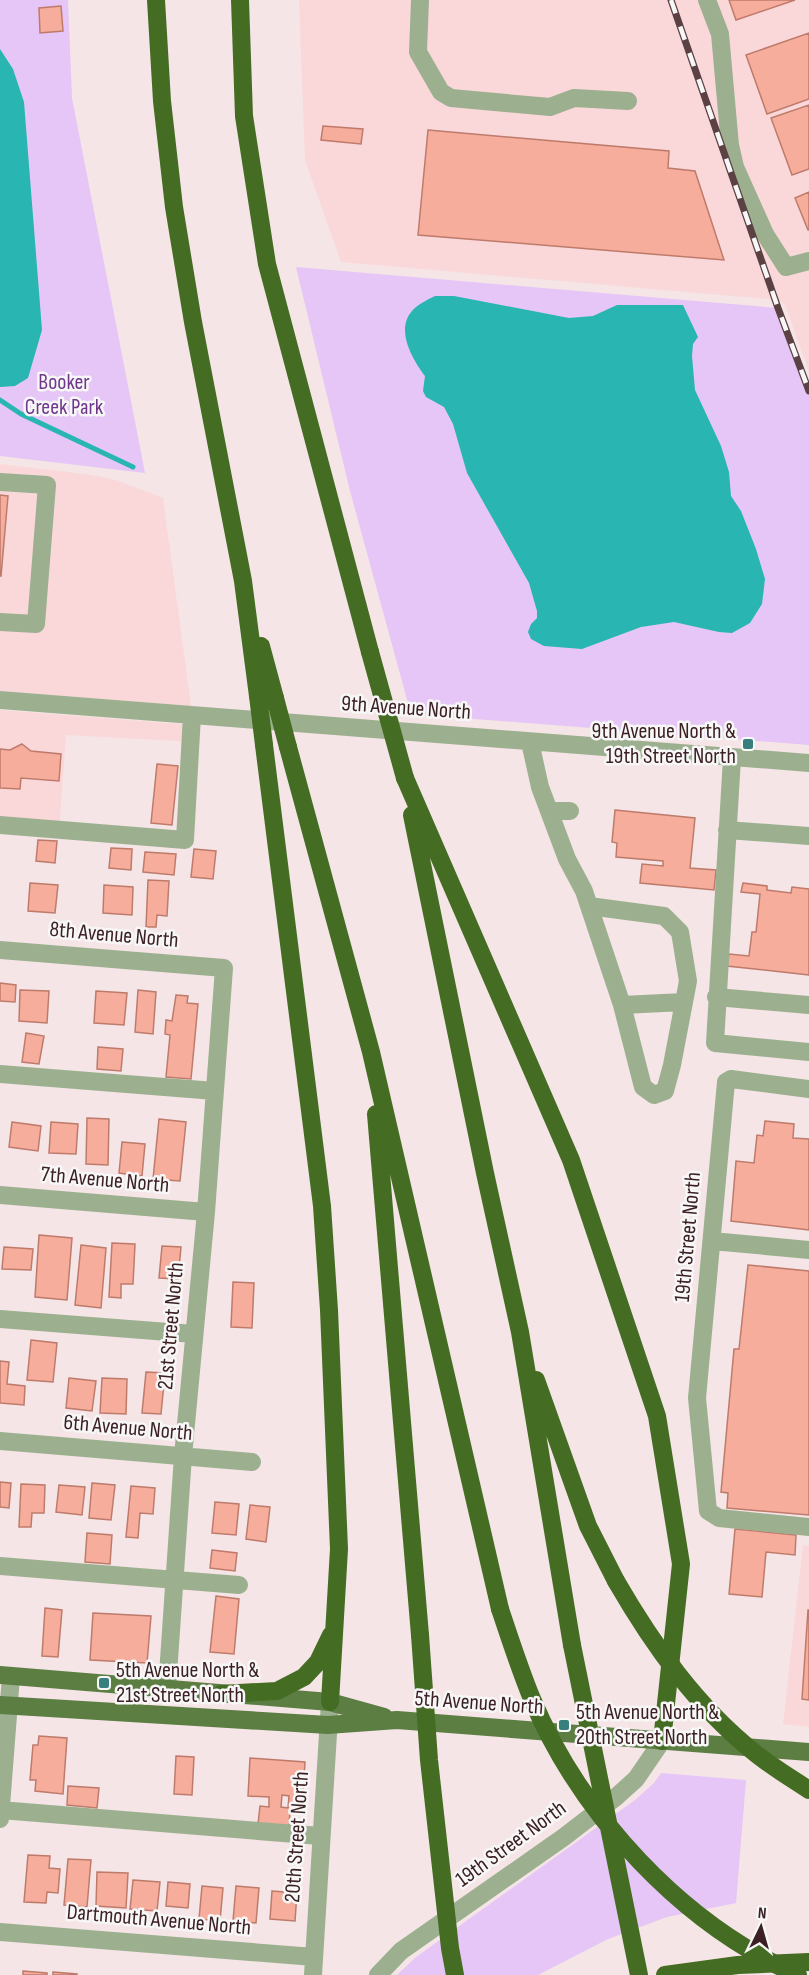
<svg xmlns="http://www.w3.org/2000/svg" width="809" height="1975" viewBox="0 0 809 1975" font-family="'Sofia Sans Condensed',sans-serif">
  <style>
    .built { fill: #fad8da }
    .green { fill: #e5c6f7 }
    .water { fill: #29b5b2 }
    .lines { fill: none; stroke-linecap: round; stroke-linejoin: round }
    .stream { stroke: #29b5b2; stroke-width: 5 }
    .building { fill: #f6ad9c; stroke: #be7b6c; stroke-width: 1.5; fill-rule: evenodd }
    .minor { stroke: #9cb090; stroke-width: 18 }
    .major { stroke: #5c7e43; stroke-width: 18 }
    .highway { stroke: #456c23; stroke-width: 18 }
    .rail-casing { stroke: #5b4143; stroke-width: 7 }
    .rail { stroke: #f7f7f7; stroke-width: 4.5; stroke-dasharray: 14; stroke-linecap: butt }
    .highway-bridge { stroke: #456c23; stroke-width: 18 }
    .poi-dot { fill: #367f7d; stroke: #f7f7f7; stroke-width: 2 }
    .labels { text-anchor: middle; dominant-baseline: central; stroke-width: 5; stroke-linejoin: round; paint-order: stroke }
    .park-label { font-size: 22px; fill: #6f368b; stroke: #f7f7f7 }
    .street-label { font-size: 22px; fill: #3c2023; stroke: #f7f7f7 }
    .poi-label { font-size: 22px; fill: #3c2023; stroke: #f7f7f7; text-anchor: start }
  </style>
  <rect width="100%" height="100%" fill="#f5e5e6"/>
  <path class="built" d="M299,0H809V372L785,305L779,300L341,262L305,160Z
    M0,464L92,475L116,480L163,498L191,706L0,691Z
    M0,710L193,725L196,742L66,735L59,832L0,829Z
    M803,1545L809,1546V1727L783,1724Z"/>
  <path class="green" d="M0,0H68L72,98L145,473L0,456Z
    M296,267L778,308L809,391V745L411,714L350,491Z
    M661,1773L746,1780L736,1903L667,1917L608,1939L538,1975H397L416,1957L635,1800L654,1783Z"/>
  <path class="water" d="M0,49L13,69L24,102L42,330L28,378L15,386L0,387Z
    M435,296H454L569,318L593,316L617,305H683L698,337L693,344L692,356L695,390L721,446L729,472L731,496L741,511L756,549L765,579L762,604L750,623L732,633L719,632L674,622L641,627L582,649L544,646L531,639L528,632L531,624L537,618V611L529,583L467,473L453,424L444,407L426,397L423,391L425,376C413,360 395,330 412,311C418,304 427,300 435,296Z"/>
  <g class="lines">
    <path class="stream" d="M0,400L21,414L133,467"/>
  </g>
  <path class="building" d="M729,0H795L736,20Z
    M61,6L63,31L40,33L39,8Z
    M809,33V99L767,114L746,55Z
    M809,105V169L792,175L771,118Z
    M323,126L363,129L361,144L321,140Z
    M428,130L669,151L668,168L695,171L724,260L418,235Z
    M809,192V230H808L795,198Z
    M0,495L8,496L1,576H0Z
    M22,744L31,751L61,754L59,781L21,778L20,789L0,788V749L10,750Z
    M157,764L178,766L172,825L151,823Z
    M615,810L695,818L690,868L716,870L714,890L640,883L642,864L663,866V861L616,857L617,843L612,842Z
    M38,840L57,841L55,863L36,861Z
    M111,848L132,849L131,870L109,868Z
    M194,849L216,851L213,879L191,877Z
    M145,852L176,854L174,875L143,872Z
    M148,880L169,881L167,916L157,915L156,927H146Z
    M30,883L58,885L55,913L28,911Z
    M743,883L767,886V890L791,893L792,887L809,889V975L727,966L729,954L749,956L752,932H756L760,894L741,892Z
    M104,885L133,887L132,915L103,913Z
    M0,983L16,985L15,1002L0,1001Z
    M20,990L49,991L47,1023L19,1021Z
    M138,990L156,992L153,1034L135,1032Z
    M96,991L127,993L124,1025L94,1023Z
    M176,995L188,996L187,1003L198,1004L191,1079L166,1077L170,1035L165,1034L166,1020L172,1021Z
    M26,1033L44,1036L39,1064L22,1062Z
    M98,1047L123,1049L121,1071L97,1069Z
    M87,1118L109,1119L108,1165L86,1164Z
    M159,1119L186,1122L180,1181L153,1179Z
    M765,1121L794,1124L793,1138L809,1139V1230L731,1221L736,1161L754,1163L757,1135L763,1136Z
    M12,1122L41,1126L38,1151L9,1147Z
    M51,1122L78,1124L76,1154L49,1153Z
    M122,1142L145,1144L142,1176L119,1173Z
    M39,1235L72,1238L67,1300L35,1297Z
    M112,1243L135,1244L133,1284H121V1298L109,1297Z
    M81,1245L106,1248L101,1308L75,1305Z
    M162,1246L181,1247L178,1279L159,1278Z
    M4,1247L33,1249L31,1270L2,1269Z
    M748,1265L809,1271V1515L727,1508L728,1493L721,1492L734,1349H739Z
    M233,1282L254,1283L252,1328L231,1327Z
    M31,1340L57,1343L53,1382L27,1380Z
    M0,1361L9,1362L7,1384L25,1386L24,1405L0,1403Z
    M146,1372L165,1373L161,1414L142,1413Z
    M69,1378L96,1381L92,1411L66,1408Z
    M102,1378L127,1379L126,1414L100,1413Z
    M0,1482L11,1483L9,1508L0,1507Z
    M92,1483L115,1485L111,1520L89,1518Z
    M21,1484L45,1485L44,1513H32L31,1527H19Z
    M59,1485L85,1487L82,1515L56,1512Z
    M131,1486L155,1488L153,1514L140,1513L138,1538L126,1537Z
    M215,1502L239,1504L236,1535L212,1533Z
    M250,1505L270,1507L266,1542L246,1539Z
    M735,1529L796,1535L795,1555L766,1552L762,1597L729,1594Z
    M87,1533L112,1535L110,1564L85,1562Z
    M212,1550L237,1553L235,1571L210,1568Z
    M216,1596L239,1599L234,1654L210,1652Z
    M45,1608L62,1610L58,1657L42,1656Z
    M808,1610H809V1700L802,1699Z
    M93,1613L151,1616L147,1663L90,1660Z
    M39,1736L67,1738L63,1794L35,1791L36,1780H30L33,1745H38Z
    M176,1756L194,1757L192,1795L174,1794Z
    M250,1758L305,1762L302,1812H290L289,1826L258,1824L260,1806L269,1807V1797L248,1796ZM282,1795L289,1796L288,1808L281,1807Z
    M68,1786L99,1788L97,1808L67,1805Z
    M28,1855L50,1856L49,1868L60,1869L58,1893L47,1892L46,1903L24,1902Z
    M68,1859L91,1860L87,1907L64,1905Z
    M97,1872L128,1873L126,1908L96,1906Z
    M133,1880L160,1882L157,1911L130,1909Z
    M168,1882L190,1884L188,1908L166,1906Z
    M202,1886L223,1888L220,1921L199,1919Z
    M236,1886L259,1888L256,1923L233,1921Z
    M272,1891L297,1893L295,1921L270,1919Z
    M23,1971L47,1973V1975H23Z
    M53,1972L77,1974V1975H53Z"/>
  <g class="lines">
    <path class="minor" d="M420,0L418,52L441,92L451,98L550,107L574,98L628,101
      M707,0L720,34L730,145L735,167L765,234L786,267L809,261
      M0,482L47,485L36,624L0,622
      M0,700L809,763
      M530,742L540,787L549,811H570
      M732,758L715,1043L809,1052
      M549,811L567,859L584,891L622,1005L684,1002L688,981L680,932L664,916L589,906
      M0,825L185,840L192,715
      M727,830L809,836
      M0,950L224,968L206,1212L183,1456L167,1689
      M716,997L809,1005
      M622,1005L643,1087L654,1095L665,1091L672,1065L684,1002
      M0,1074L215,1091
      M809,1089L731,1079L726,1082L697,1398L708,1511L719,1518L809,1527
      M0,1195L206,1212
      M712,1241L809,1250
      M0,1319L194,1334
      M0,1441L252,1462
      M0,1566L239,1585
      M0,1810L320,1836
      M0,1819L11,1676
      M0,1932L314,1957
      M313,1975L330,1702
      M378,1975L401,1951L564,1837L616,1797L636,1779L662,1741"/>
    <path class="major" d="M0,1675L330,1702L384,1717
      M0,1705L328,1725L397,1720L809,1752"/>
    <path class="highway" d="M156,0L162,101L174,207L193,322L243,581L258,696
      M240,0L244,116L267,264L370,652
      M261,646L275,698
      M264,745L322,1206L329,1310L339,1549L330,1702
      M288,747L371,1052L500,1609
      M405,778L571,1160L657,1416L681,1564L662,1741
      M412,815L485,1173L520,1332L572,1645
      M376,1114L420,1635
      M536,1380L588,1526L616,1581
      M221,1694L277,1691L304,1677L318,1662L331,1635
      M665,1975L738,1965L809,1962"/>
    <g class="rail-casing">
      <path id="rail" d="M671,0L778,308L809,391"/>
    </g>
    <use href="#rail" class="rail"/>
    <path class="highway-bridge" d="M370,652L405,778
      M258,696L264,745
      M275,698L288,747
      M616,1581C653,1645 697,1707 755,1753C772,1767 791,1778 809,1790
      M500,1609C510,1639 520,1670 532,1699C581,1815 682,1924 798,1975
      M420,1635L429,1760L450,1948L455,1975
      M572,1645L639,1975"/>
  </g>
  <g class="poi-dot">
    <rect x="742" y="738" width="12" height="12" rx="3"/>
    <rect x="98" y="1677" width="12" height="12" rx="3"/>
    <rect x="558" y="1719" width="12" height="12" rx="3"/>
  </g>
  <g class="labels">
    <g class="park-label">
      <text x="64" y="382">Booker<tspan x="64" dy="25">Creek Park</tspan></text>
    </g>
    <g class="street-label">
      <text transform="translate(406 708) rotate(4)">9th Avenue North</text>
      <text transform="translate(114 935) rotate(5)">8th Avenue North</text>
      <text transform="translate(105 1180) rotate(5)">7th Avenue North</text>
      <text transform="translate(688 1237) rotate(-85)">19th Street North</text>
      <text transform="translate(171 1326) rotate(-85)">21st Street North</text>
      <text transform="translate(128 1428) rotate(5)">6th Avenue North</text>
      <text transform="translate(479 1703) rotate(4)">5th Avenue North</text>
      <text transform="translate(297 1837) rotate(-86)">20th Street North</text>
      <text transform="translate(511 1844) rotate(-36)">19th Street North</text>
      <text transform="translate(159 1920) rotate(5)">Dartmouth Avenue North</text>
    </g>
    <g class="poi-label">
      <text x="736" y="731" text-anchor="end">9th Avenue North &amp;<tspan x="736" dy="25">19th Street North</tspan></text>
      <text x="116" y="1670">5th Avenue North &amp;<tspan x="116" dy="25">21st Street North</tspan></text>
      <text x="576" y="1712">5th Avenue North &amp;<tspan x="576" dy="25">20th Street North</tspan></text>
    </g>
  </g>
  <g transform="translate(761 1927) rotate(5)" stroke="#f7f7f7" stroke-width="4.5" paint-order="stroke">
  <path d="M0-4.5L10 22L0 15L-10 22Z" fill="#3c2023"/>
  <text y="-9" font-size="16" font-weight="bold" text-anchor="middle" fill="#3c2023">N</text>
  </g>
</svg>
